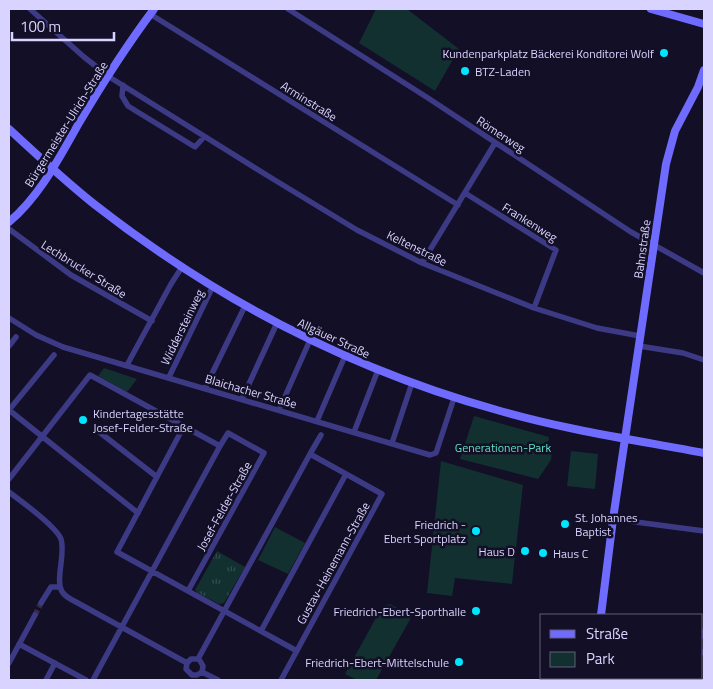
<svg xmlns="http://www.w3.org/2000/svg" width="713" height="689" viewBox="0 0 713 689" font-family="'Titillium Web',sans-serif">
  <style>
    .grass { fill: url(#grass-tufts) }
    .green { fill: #12302f }
    .lines { fill: none; stroke-linecap: round; stroke-linejoin: round }
    .street-tunnel { stroke: #312d47; stroke-width: 5.5; stroke-dasharray: 5.5 3; stroke-linecap: butt }
    .street { stroke: #3d3a85; stroke-width: 5.5 }
    .secondary { stroke: #6f6bff; stroke-width: 8 }
    .poi-dot { fill: #00e5ff; stroke: #130f26; stroke-width: 2 }
    .labels { text-anchor: middle; dominant-baseline: central; stroke-width: 5; stroke-linejoin: round; paint-order: stroke }
    .poi-label { font-size: 12px; fill: #d9d4ff; stroke: #130f26; text-anchor: end }
    .street-label { font-size: 12px; fill: #d9d4ff; stroke: #130f26 }
    .park-label { font-size: 12px; fill: #5fe0c0; stroke: #130f26 }
  </style>
  <defs>
    <pattern id="grass-tufts" width="24" height="20" patternUnits="userSpaceOnUse" patternTransform="scale(1.25)"><rect width="24" height="20" fill="#12302f"/><path d="M3 7l-1-3M5 7V3M7 7l1-3M15 17l-1-3M17 17v-4M19 17l1-3" fill="none" stroke="#344d4e"/></pattern>
  </defs>
  <rect width="100%" height="100%" fill="#130f26"/>
  <path class="grass" d="M217,551L245,567L224,603L219,604L198,593L195,590Z"/>
  <path class="green" d="M376,9H407L459,49L435,91L359,43Z
    M104,368L137,379L127,392L98,376Z
    M474,416L549,437L548,444L552,451L551,460L538,479L460,459Z
    M571,451L598,454L595,489L567,486Z
    M441,461L523,485L512,584L455,578L452,596L427,593Z
    M275,527L305,543L288,574L258,560Z
    M390,604L412,616L376,680H357L345,674L382,607Z"/>
  <g class="lines">
    <path class="street-tunnel" d="M35,615L41,603"/>
    <path class="street" d="M30,9L84,57L111,78L273,179L357,230L422,263L534,308L597,328L640,336
      M288,9L428,98L631,232L704,273
      M150,14L458,205
      M123,85L122,96L128,106L136,111L195,147L204,137
      M465,193L556,250L534,308
      M9,229L71,275L152,321
      M422,263L495,143
      M9,318L36,335L63,347L430,455L436,453L454,398
      M9,346L16,337
      M639,346L683,353L704,360
      M127,365L171,284L182,267
      M169,377L213,286
      M205,388L245,306
      M242,399L277,323
      M9,410L138,513
      M9,410L54,355
      M279,410L310,340
      M317,421L345,356
      M184,426L117,552L297,651
      M98,431L157,477
      M354,432L378,370
      M392,443L412,383
      M310,454L321,435
      M9,479L90,375L220,446L93,680
      M9,492C21,501 56,526 61,539C66,554 54,582 63,593C66,597 72,600 76,602L187,663
      M613,519L704,531
      M188,591L264,453L228,433L220,446
      M41,603L51,587H60
      M261,631L346,474
      M702,636L704,631
      M19,644L86,680
      M702,652L704,653
      M198,659L310,454L382,494L281,680
      M9,663L35,615
      M187,663L191,659H199L203,666L202,672
      M187,663L186,669L192,675H197L202,672
      M202,672L218,680
      M46,680L55,663"/>
    <path class="secondary" d="M651,9L704,24
      M9,129C37,155 65,181 94,204C214,298 350,369 497,410C565,430 635,440 704,453
      M9,222C40,196 59,158 79,123C102,84 127,45 154,9
      M601,615L613,519L666,164L675,131L698,87L704,70
      M596,680V678"/>
  </g>
  <g class="poi-dot">
    <circle cx="664" cy="53" r="5"/>
    <circle cx="465" cy="71" r="5"/>
    <circle cx="83" cy="420" r="5"/>
    <circle cx="565" cy="524" r="5"/>
    <circle cx="476" cy="531" r="5"/>
    <circle cx="525" cy="551" r="5"/>
    <circle cx="543" cy="553" r="5"/>
    <circle cx="476" cy="611" r="5"/>
    <circle cx="459" cy="662" r="5"/>
  </g>
  <g class="labels">
    <g class="poi-label">
      <text x="654" y="53">Kundenparkplatz Bäckerei Konditorei Wolf</text>
      <text x="475" y="71" text-anchor="start">BTZ-Laden</text>
      <text x="93" y="413" text-anchor="start">Kindertagesstätte<tspan x="93" dy="14">Josef-Felder-Straße</tspan></text>
      <text x="575" y="517" text-anchor="start">St. Johannes<tspan x="575" dy="14">Baptist</tspan></text>
      <text x="466" y="524">Friedrich -<tspan x="466" dy="14">Ebert Sportplatz</tspan></text>
      <text x="515" y="551">Haus D</text>
      <text x="553" y="553" text-anchor="start">Haus C</text>
      <text x="466" y="611">Friedrich-Ebert-Sporthalle</text>
      <text x="449" y="662">Friedrich-Ebert-Mittelschule</text>
    </g>
    <g class="street-label">
      <text transform="translate(309 101) rotate(32)">Arminstraße</text>
      <text transform="translate(66 124) rotate(-58)">Bürgermeister-Ulrich-Straße</text>
      <text transform="translate(501 134) rotate(33)">Römerweg</text>
      <text transform="translate(530 222) rotate(32)">Frankenweg</text>
      <text transform="translate(417 248) rotate(26)">Keltenstraße</text>
      <text transform="translate(642 249) rotate(-82)">Bahnstraße</text>
      <text transform="translate(84 269) rotate(32)">Lechbrucker Straße</text>
      <text transform="translate(182 327) rotate(-64)">Widdersteinweg</text>
      <text transform="translate(334 338) rotate(25)">Allgäuer Straße</text>
      <text transform="translate(251 391) rotate(16)">Blaichacher Straße</text>
      <text transform="translate(224 506) rotate(-61)">Josef-Felder-Straße</text>
      <text transform="translate(333 563) rotate(-61)">Gustav-Heinemann-Straße</text>
    </g>
    <g class="park-label">
      <text x="503" y="447">Generationen-Park</text>
    </g>
  </g>
  <rect width="713" height="689" fill="none" stroke="#d9d4ff" stroke-width="20"/>
  <rect x="540" y="614" width="162" height="65" fill="#130f26" stroke="#625e7d"/>
  <rect x="550" y="630" width="25" height="8" fill="#6f6bff" stroke="#625e7d"/>
  <text x="586" y="639" font-size="15" fill="#d9d4ff">Straße</text>
  <rect x="550" y="652" width="25" height="15" fill="#12302f" stroke="#625e7d"/>
  <text x="586" y="664" font-size="15" fill="#d9d4ff">Park</text>
  <path d="M12 32v8h102v-8" fill="none" stroke="#d9d4ff" stroke-width="2.5"/>
  <text x="20" y="32" font-size="15" fill="#d9d4ff" stroke="#130f26" stroke-width="4" paint-order="stroke">100 m</text>
</svg>
